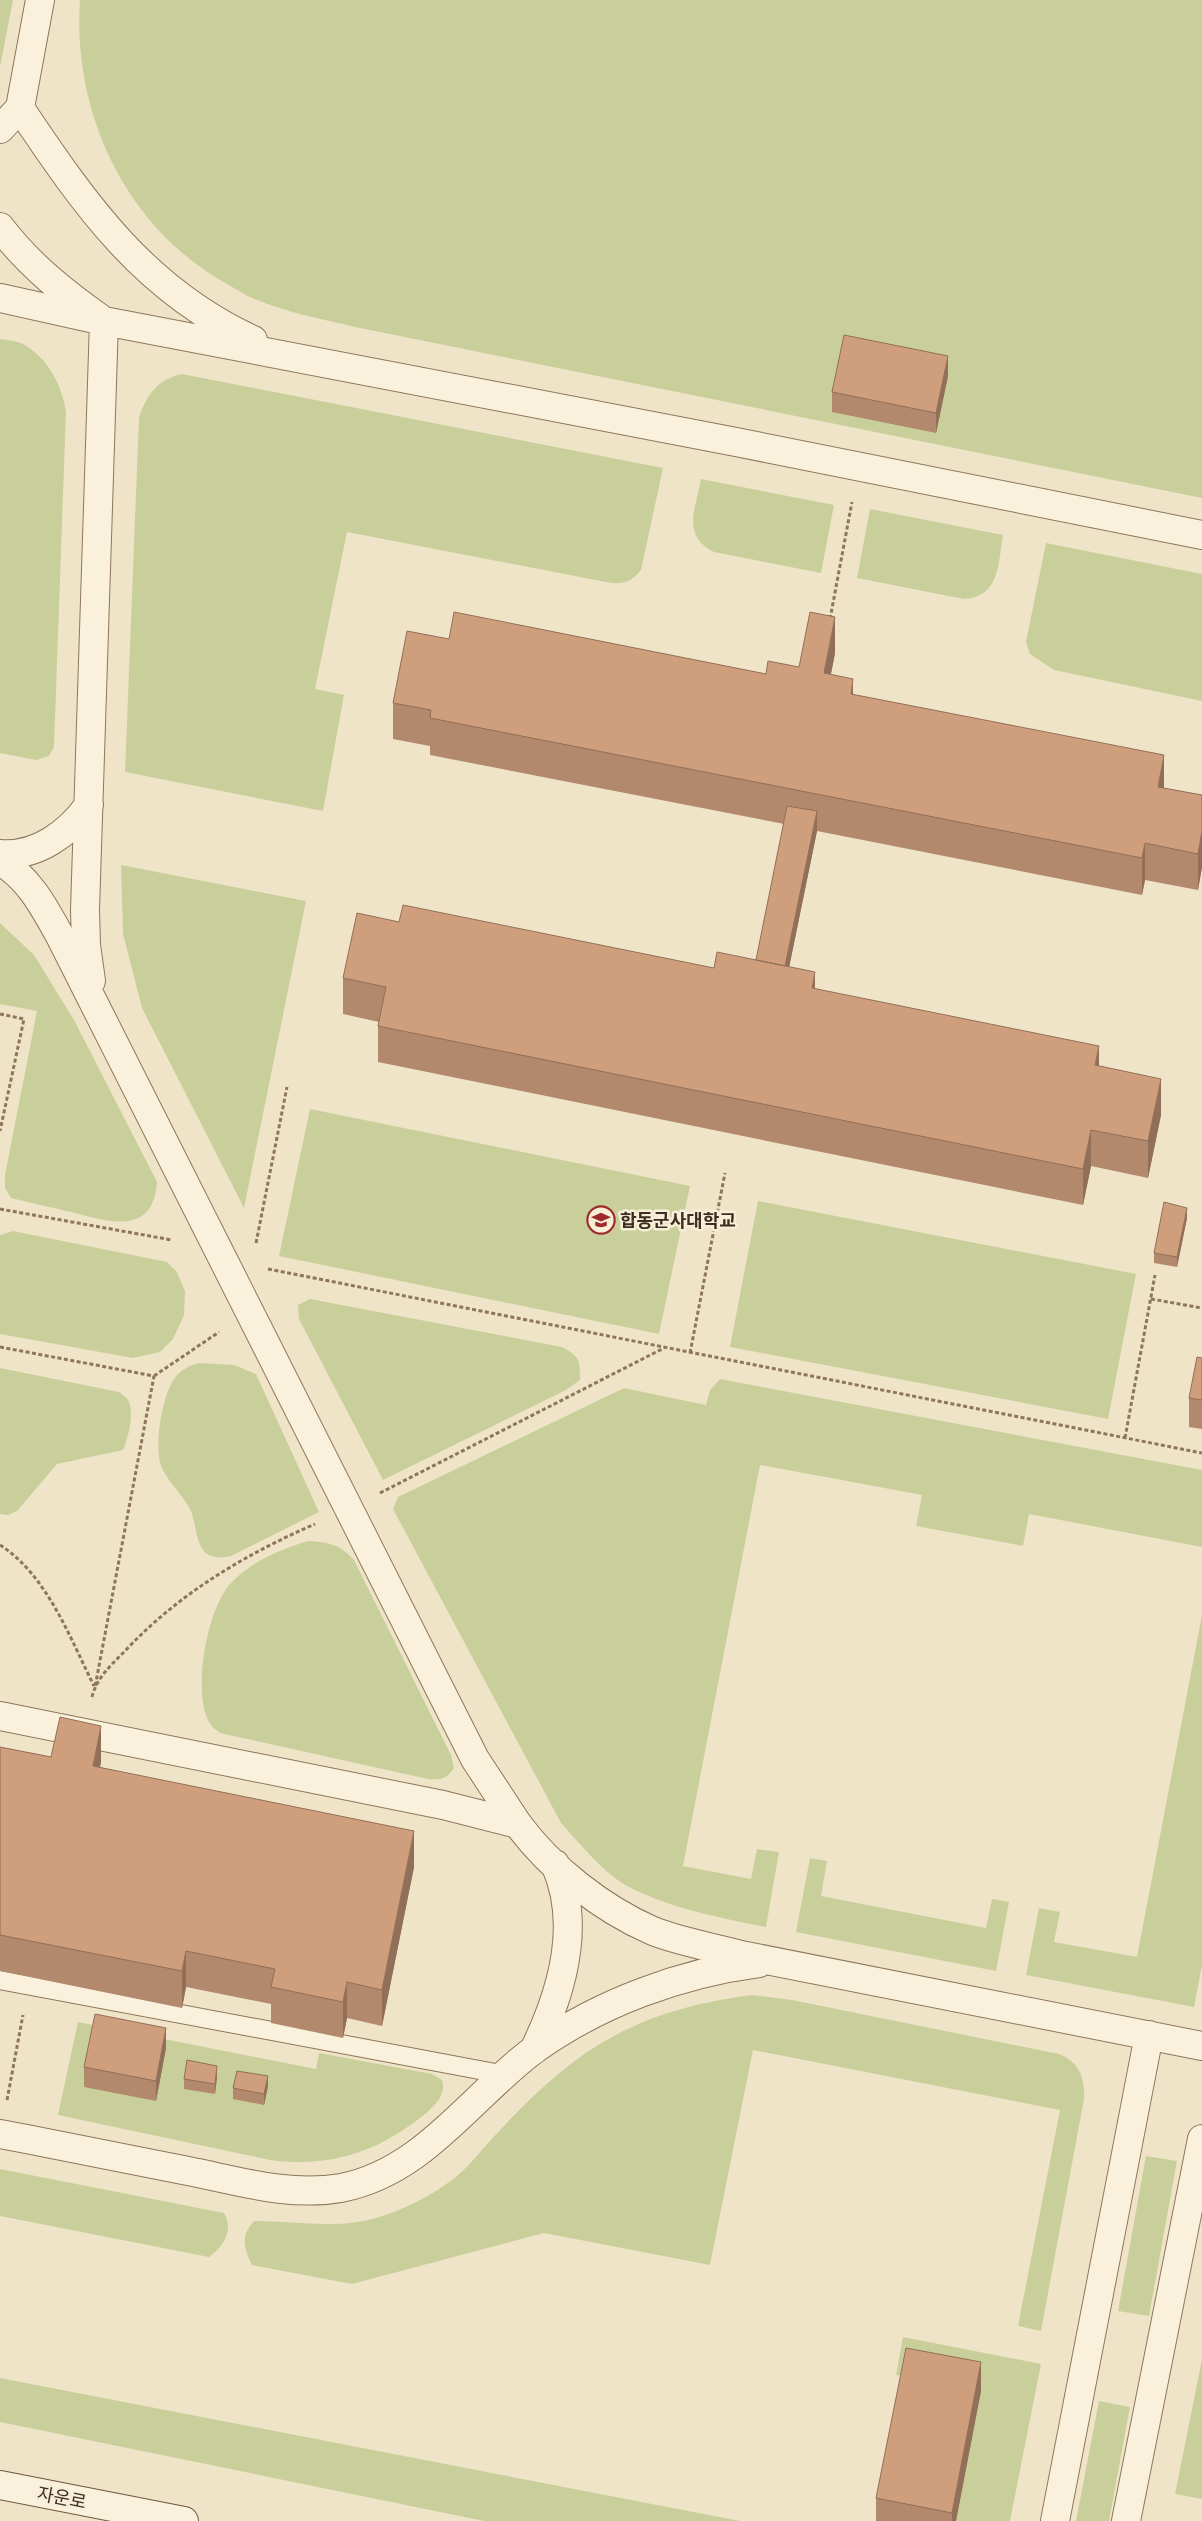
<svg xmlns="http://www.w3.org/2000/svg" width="1202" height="2521" viewBox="0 0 1202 2521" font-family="'PT Serif','Noto Sans KR',serif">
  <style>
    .green { fill: #c9cf9b }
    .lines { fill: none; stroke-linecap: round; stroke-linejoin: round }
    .lane-casing { stroke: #8d765c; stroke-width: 20 }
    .street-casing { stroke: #8d765c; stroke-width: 30 }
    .secondary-casing { stroke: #6f573f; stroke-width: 30 }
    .path { stroke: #8d765c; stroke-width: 3; stroke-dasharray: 4 2.5; stroke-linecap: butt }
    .lane { stroke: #faf1dc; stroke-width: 18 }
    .street { stroke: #faf1dc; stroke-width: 28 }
    .secondary { stroke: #faf1dc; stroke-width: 28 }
    .wall { fill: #b2896c }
    .shaded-wall { fill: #916f58 }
    .building { fill: #cf9f7d; stroke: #916f58 }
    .labels { text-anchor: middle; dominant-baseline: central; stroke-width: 5; stroke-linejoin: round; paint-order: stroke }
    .poi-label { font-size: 18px; font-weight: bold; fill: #3d2e20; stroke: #f7eed8; text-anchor: start }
    .street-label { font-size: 18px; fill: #3d2e20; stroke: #f7eed8 }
  </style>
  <rect width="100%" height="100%" fill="#f0e4c8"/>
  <path class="green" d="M0,0H13L0,67Z
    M80,0H1202V498L355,327C322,319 289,313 257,300C246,296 236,289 227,284C126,228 72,113 80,0Z
    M0,339C7,340 17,341 23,344C48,358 62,385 66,412L54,747L49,756L36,760L0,753Z
    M182,374L663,468L641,570C632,581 625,584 611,583L347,532L315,689L344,695L323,811L125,772L139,418C146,395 158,379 182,374Z
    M701,479L834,505L821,573L714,552C681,536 696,507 701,479Z
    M870,509L1003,535C998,564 1000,597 964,599L857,578Z
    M1046,543L1202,574V701L1054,670L1030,654L1026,642Z
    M121,865L306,901L244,1208L142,1008L123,934Z
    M0,923L34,955L74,1020L157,1182C153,1236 110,1222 75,1213C53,1208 32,1203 11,1198L5,1188V1175L37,1011L0,1004Z
    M310,1109L690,1186L659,1334L279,1256Z
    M758,1201L1136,1274L1108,1419L730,1347Z
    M13,1231L167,1262L177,1272L185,1291L184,1315L173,1339L160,1352L133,1358L0,1334V1235Z
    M310,1299L562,1347C580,1357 580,1360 580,1380L566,1390L383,1480L299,1319L298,1305Z
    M199,1363L234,1365L256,1374L319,1512L231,1556C222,1558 209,1559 203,1550C195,1538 196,1522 190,1509C182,1494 169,1483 162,1468C153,1449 162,1396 174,1379C181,1369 189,1366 199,1363Z
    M0,1368L119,1392C122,1394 126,1397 128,1400C135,1412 128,1439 123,1450L57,1464L17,1511L8,1515L0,1514Z
    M720,1379L1202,1470V1547L1029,1514L1023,1546L916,1526L922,1495L760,1465L683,1866L751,1879L757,1849L779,1852L766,1927C720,1918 669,1908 627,1886C604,1873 579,1843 561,1823L393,1509L398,1497L624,1388L706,1405L710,1390Z
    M308,1541C328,1542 340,1544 354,1560L451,1755L454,1768C447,1779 441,1780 428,1779L220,1733C216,1730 211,1726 209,1722C192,1691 207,1608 231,1583C252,1561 279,1550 308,1541Z
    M1202,1615V1965L1194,2007L1026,1975L1039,1908L1060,1912L1054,1942L1137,1957Z
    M810,1858L827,1861L821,1896L986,1928L992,1899L1009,1902L996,1971L796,1932Z
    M752,1995L792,2000L1059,2054C1079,2062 1085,2077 1084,2099L1041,2331L1018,2326L1060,2110L753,2050L710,2265L544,2233L352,2284L252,2265C244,2249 240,2236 254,2221C291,2221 326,2228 363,2221C395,2215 433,2196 458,2175C469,2166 479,2153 489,2142C510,2119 532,2096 556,2076C616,2025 676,2005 752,1995Z
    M78,2022L316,2069L319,2053L432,2074L442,2080C447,2094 435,2106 424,2115C377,2152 331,2168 270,2160L58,2115Z
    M1146,2156L1177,2161L1149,2316L1118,2311Z
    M0,2169L224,2213C234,2230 224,2246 209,2257L0,2216Z
    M903,2337L1041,2364L1010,2521H956L981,2391L896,2375Z
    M1202,2359V2499L1175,2494Z
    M0,2378L740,2521H484L0,2422Z
    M1099,2401L1130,2407L1109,2521H1076Z"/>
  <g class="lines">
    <g class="lane-casing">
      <path id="lane" d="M0,1980L506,2075"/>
    </g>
    <g class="street-casing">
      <path id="street" d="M20,108C85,205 144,290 253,340
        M0,129L20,108L40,0
        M0,227C29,265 65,294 104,321L85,910L86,945L91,981
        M0,298L104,321L736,442L1202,535
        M0,854C37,857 69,833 89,805
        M0,861C29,878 44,907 60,936L475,1759C489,1780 503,1802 517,1823C550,1868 602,1909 653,1931C681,1942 712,1947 741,1955L1202,2046
        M0,1716L443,1805L518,1824
        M534,2050C562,1993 582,1924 555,1864
        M0,2134C63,2146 126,2159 188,2171C239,2181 289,2197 341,2188C424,2172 471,2096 535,2049C599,2003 681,1973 759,1963
        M1055,2521L1149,2035
        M1126,2521L1202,2139"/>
    </g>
    <g class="secondary-casing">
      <path id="secondary" d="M0,2485L184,2521"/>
    </g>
    <path class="path" d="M830,619L852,502
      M0,1014L24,1019L0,1131
      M0,1209L172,1240
      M256,1243L287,1087
      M268,1269L1202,1453
      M1151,1299L1202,1308
      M0,1347L154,1376L95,1687
      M690,1353L725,1173
      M154,1376L219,1332
      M1125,1438L1155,1275
      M380,1493L664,1348
      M0,1545C47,1575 70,1638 94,1686
      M92,1697C96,1679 111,1665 124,1652C178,1594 244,1555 315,1524
      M7,2100L23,2015"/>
    <use href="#lane" class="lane"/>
    <use href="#street" class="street"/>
    <use href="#secondary" class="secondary"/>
  </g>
  <path class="wall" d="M948,376L936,433L832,412V392Z
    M449,639L766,674L799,667L835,653L831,674L853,694L1164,788L1202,795V867L1198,890L1145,880L1142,895L817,831L789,967L815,989L1099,1066L1161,1115L1148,1178L1091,1166L1083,1205L378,1062V1026L379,1022L343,1014V978L399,922L714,968L756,960L784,824L430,755V746L393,739V703Z
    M1187,1218L1177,1267L1154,1263V1253Z
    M1202,1358V1429L1189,1427V1398Z
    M0,1747L51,1757L101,1762L100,1767L414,1867L382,2026L347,2018L343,2038L271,2023V2004L186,1987L182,2008L0,1971Z
    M166,2048L156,2101L84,2087V2067Z
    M217,2077L215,2094L184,2089V2079Z
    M268,2086L264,2105L233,2099V2088Z
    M981,2391L956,2521H876V2498Z"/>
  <path class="shaded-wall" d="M948,356V376L936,433V413Z
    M835,617V653L824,709V673Z
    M853,679V715L851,694Z
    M1164,755V791L1158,787Z
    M817,811V831L782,1002V982Z
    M1202,831V867L1198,890V854Z
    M1145,843V880L1142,895V858Z
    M815,972V1008L812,988Z
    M1099,1046V1083L1095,1065Z
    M1161,1079V1115L1148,1178V1141Z
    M1091,1130V1166L1083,1205V1169Z
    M1187,1208V1218L1177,1267V1257Z
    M101,1726V1762L93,1802V1766Z
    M414,1831V1867L382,2026V1990Z
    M186,1951V1987L182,2008V1971Z
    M347,1982V2018L343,2038V2002Z
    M166,2028V2048L156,2101V2081Z
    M217,2066V2077L215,2094V2084Z
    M268,2076V2086L264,2105V2094Z
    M981,2362V2391L956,2521H952V2513Z"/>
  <path class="building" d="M844,335L948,356L936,413L832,392Z
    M454,612L766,674L768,661L799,667L810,612L835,617L824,673L853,679L851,694L1164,755L1158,787L1202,795V831L1198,854L1145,843L1142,858L430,718L431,710L393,703L407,631L449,639Z
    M787,806L817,811L785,966L756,960Z
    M403,905L714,968L717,952L815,972L812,988L1099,1046L1095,1065L1161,1079L1148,1141L1091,1130L1083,1169L378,1026L386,987L343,978L357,913L399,922Z
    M1164,1202L1187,1208L1177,1257L1154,1253Z
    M1197,1357L1202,1358V1400L1189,1398Z
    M60,1717L101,1726L93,1766L414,1831L382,1990L347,1982L343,2002L271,1987L275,1969L186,1951L182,1971L0,1935V1747L51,1757Z
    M95,2014L166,2028L156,2081L84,2067Z
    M187,2060L217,2066L215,2084L184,2079Z
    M237,2071L268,2076L264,2094L233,2088Z
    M906,2348L981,2362L952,2513L876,2498Z"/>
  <defs>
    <g id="university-ring" transform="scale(1.4375)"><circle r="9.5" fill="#f7eed8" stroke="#9e2a2b" stroke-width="1.5"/><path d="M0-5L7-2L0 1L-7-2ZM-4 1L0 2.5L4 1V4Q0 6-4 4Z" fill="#9e2a2b"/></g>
  </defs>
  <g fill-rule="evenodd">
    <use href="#university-ring" x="601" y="1220"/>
  </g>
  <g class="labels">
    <g class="poi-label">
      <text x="620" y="1220">합동군사대학교</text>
    </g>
    <g class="street-label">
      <text transform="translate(62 2497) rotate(11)">자운로</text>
    </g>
  </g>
</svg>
